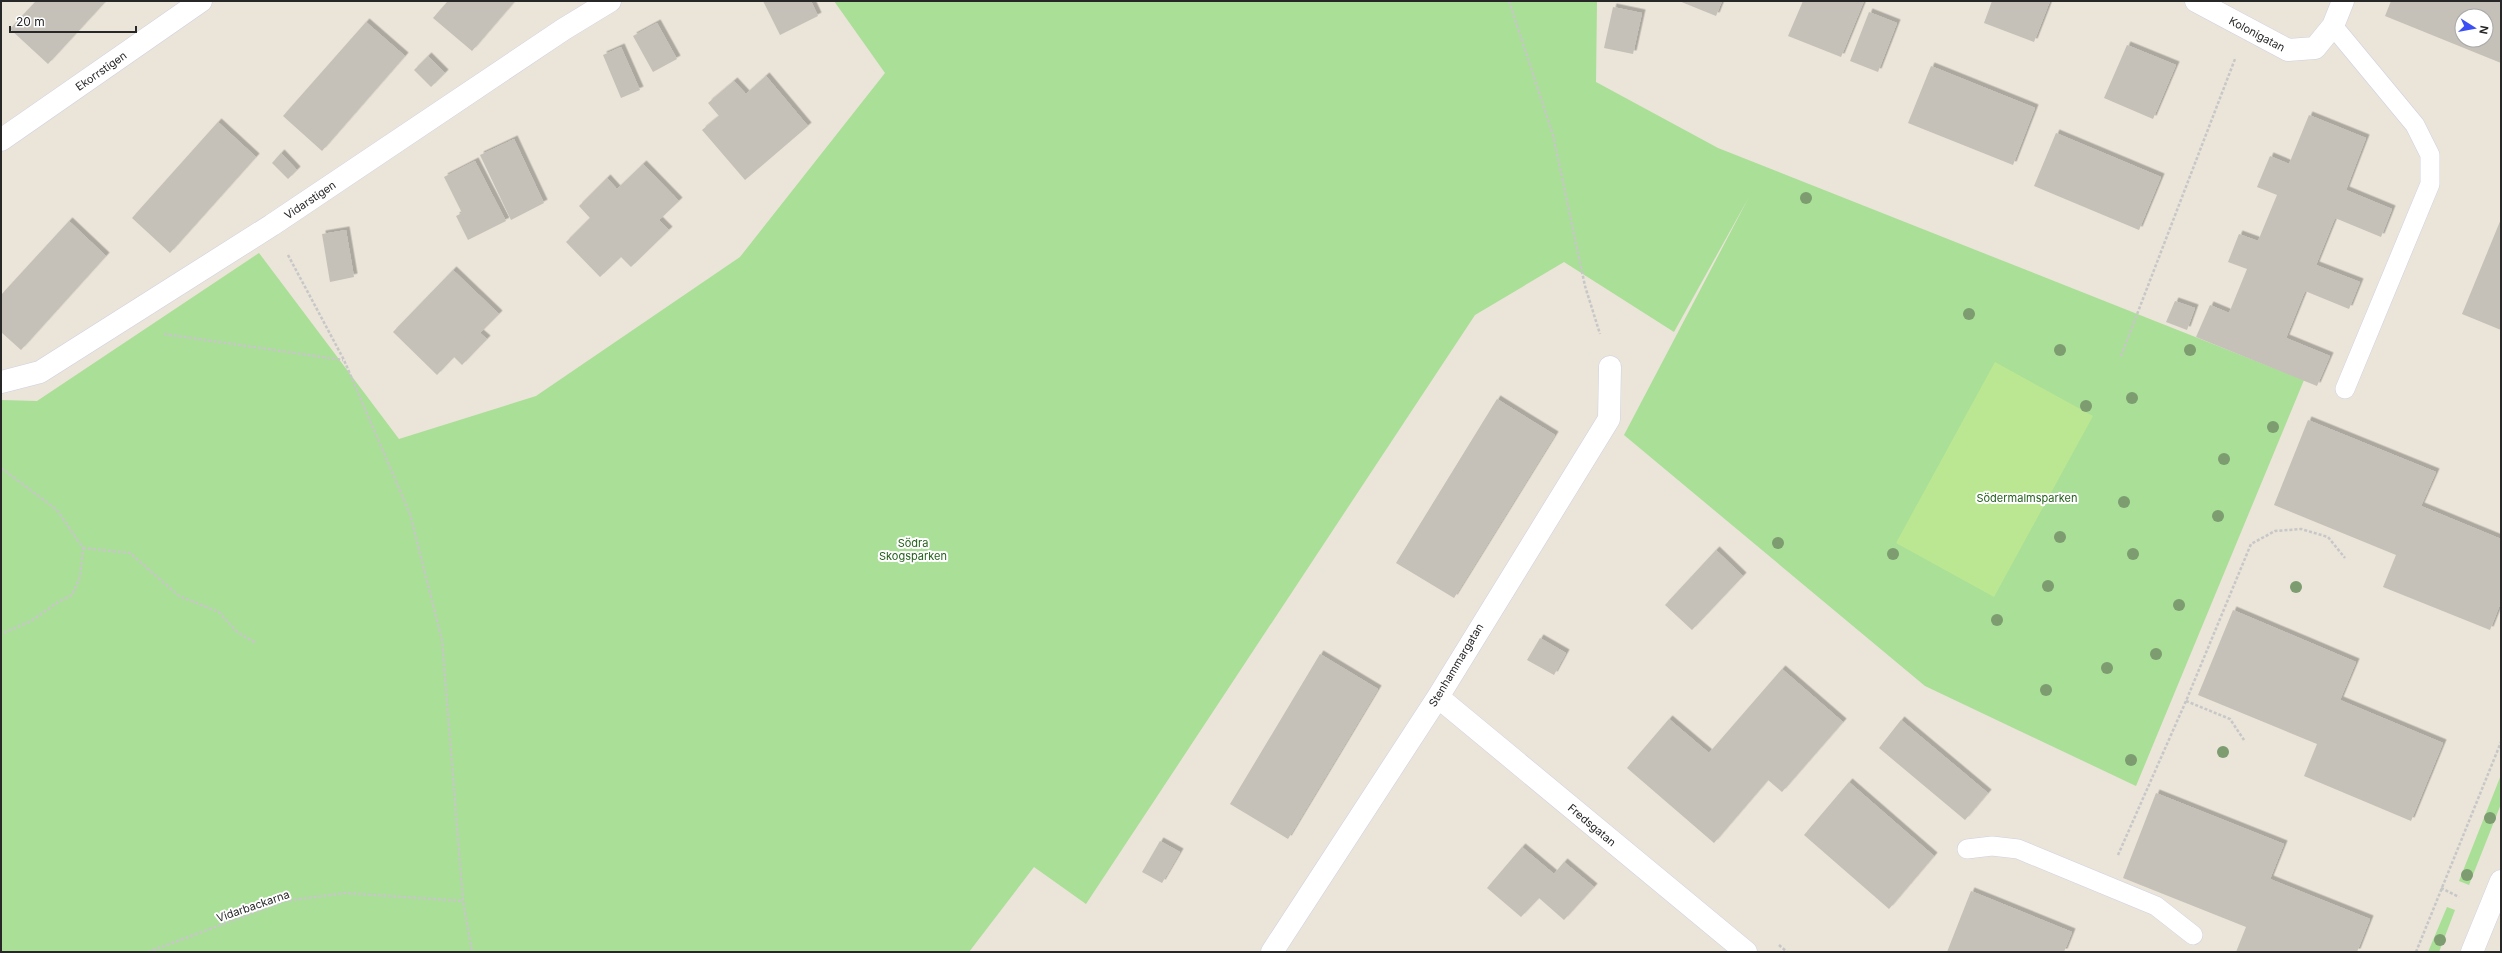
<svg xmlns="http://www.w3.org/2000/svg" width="2502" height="953" viewBox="0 0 2502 953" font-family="Inter,sans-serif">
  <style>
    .green { fill: #a9df96 }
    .pitch { fill: #bce792 }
    .building { fill: #c5c1b9; fill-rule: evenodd; filter: url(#shadow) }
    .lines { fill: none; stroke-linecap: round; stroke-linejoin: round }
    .lane-casing { stroke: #ced0e0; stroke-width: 20 }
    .street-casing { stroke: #ced0e0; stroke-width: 23 }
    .secondary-casing { stroke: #ced0e0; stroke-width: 23 }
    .path { stroke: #c7c7c7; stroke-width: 2.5; stroke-dasharray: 3 2; stroke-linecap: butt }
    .lane { stroke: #fff; stroke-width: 19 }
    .street { stroke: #fff; stroke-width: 22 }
    .secondary { stroke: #fff; stroke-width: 22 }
    .tree { fill: #7d9c70 }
    .labels { text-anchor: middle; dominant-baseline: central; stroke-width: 4; stroke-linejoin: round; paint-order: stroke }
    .street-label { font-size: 11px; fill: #272727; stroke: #fff }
    .park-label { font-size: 11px; fill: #24611b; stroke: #fff }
  </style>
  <defs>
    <filter id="shadow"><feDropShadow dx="3.5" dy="-3.5" stdDeviation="0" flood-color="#0004"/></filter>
  </defs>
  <rect width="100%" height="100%" fill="#eae4d9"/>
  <path class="green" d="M834,1H1597L1596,82L1718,148L2304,380L2136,786L1925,686L1624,435L1749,197L1674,332L1564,262L1475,315L1086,904L1034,867L969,952H1V400L37,401L259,253L399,439L536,396L740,257L885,73Z
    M2501,775V804L2469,885L2459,881Z
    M2447,907L2455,910L2439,952H2428Z"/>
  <path class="pitch" d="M1995,362L2093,416L1994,597L1896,543Z"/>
  <path class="building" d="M36,1H106L48,64L10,29Z
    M448,1H515L472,51L433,18Z
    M763,1H811L818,16L780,35Z
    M1679,1H1722L1716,16Z
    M1803,1H1864L1841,57L1788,36Z
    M1992,1H2050L2034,42L1984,23Z
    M2391,1H2501V63L2385,16ZM2462,16H2486V40H2462Z
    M1613,7L1642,13L1633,54L1604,48Z
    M1869,12L1897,23L1878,72L1850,61Z
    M366,22L405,56L322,151L283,116Z
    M657,23L677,59L653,72L633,36Z
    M2127,45L2176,65L2153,119L2104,98Z
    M621,47L640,90L621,98L603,55Z
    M428,56L445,73L431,87L414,70Z
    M1931,66L2035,108L2013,165L1908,123Z
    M766,76L808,126L745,180L702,130L719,116L708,103L734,81L746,94Z
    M2309,115L2366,138L2346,190L2392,209L2381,237L2335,218L2316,265L2360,282L2349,309L2305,291L2286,338L2330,356L2317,386L2196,337L2210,305L2229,313L2247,269L2228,262L2239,234L2258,241L2277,195L2257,187L2270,156L2289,164Z
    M218,122L256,157L170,253L132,218Z
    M2056,133L2161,177L2139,230L2034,186Z
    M514,139L544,203L511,220L480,155Z
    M281,153L297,170L288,179L272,163Z
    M475,161L506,221L468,240L456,216L462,213L444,177Z
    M643,164L679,201L659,220L669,230L631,267L621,257L600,277L566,242L590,218L579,206L607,178L617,189Z
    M2501,219V330L2462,314Z
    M69,221L106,256L21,350L1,332V295Z
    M346,230L354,277L330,282L322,234Z
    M453,270L499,314L480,333L487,339L462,365L454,357L437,375L393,332Z
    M2175,301L2195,308L2187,330L2166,322Z
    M1497,399L1555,435L1454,598L1396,563Z
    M2308,420L2436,472L2421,506L2501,539V602L2490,630L2383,587L2396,555L2274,505Z
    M1716,550L1743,576L1692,630L1665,605Z
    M2233,610L2356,662L2340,700L2443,743L2411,821L2304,776L2317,744L2198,695Z
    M1540,638L1566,653L1554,675L1527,660Z
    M1320,654L1378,689L1288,839L1230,804Z
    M1782,669L1843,722L1782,792L1768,780L1714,843L1627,768L1669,719L1709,753Z
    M1901,720L1988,793L1965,820L1879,748Z
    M1849,782L1934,856L1889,909L1804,835Z
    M2156,793L2284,844L2270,879L2370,919L2357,952H2236L2246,927L2123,878Z
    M1160,841L1180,852L1162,883L1142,872Z
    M1522,847L1554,874L1564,862L1594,887L1564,920L1539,898L1521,917L1487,888Z
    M1971,891L2072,932L2064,952H1947Z"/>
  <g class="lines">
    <g class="lane-casing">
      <path id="lane" d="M2333,26L2415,125L2430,155V184L2345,389
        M1967,849L1992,846L2018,849L2156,906L2193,935"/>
    </g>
    <g class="street-casing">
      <path id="street" d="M2196,1L2288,50L2315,48L2333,26L2343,1
        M1,140L201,1
        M1,382L40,372L272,225L564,29L610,1
        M1438,697L1746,952
        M1272,952L1438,697L1609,419L1610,367"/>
    </g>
    <g class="secondary-casing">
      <path id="secondary" d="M2472,952L2501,881"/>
    </g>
    <path class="path" d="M1509,1L1553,135L1585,286L1600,334
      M288,255L344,360L410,514L442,640L463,901L472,952
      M164,334L343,360
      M2121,356L2235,59
      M1,468L57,510L83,548L80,577L72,595L58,602L31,621L1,634
      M83,548L130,553L179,596L219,612L237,632L256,643
      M2186,701L2230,719L2244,740
      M2118,855L2186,701L2251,544L2275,531L2301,529L2328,537L2345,558
      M2441,888L2459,897
      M1779,945L1787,952
      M148,952L285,901L345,893L463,901
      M2416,952L2501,742"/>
    <use href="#lane" class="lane"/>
    <use href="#street" class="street"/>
    <use href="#secondary" class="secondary"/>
  </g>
  <g class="tree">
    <circle cx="1806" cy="198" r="6"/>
    <circle cx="1969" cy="314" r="6"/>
    <circle cx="2060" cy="350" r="6"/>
    <circle cx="2190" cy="350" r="6"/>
    <circle cx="2132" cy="398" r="6"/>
    <circle cx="2086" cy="406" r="6"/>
    <circle cx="2273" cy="427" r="6"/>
    <circle cx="2224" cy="459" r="6"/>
    <circle cx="2124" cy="502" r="6"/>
    <circle cx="2218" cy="516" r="6"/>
    <circle cx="2060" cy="537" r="6"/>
    <circle cx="1778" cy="543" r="6"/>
    <circle cx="1893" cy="554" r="6"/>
    <circle cx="2133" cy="554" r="6"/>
    <circle cx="2048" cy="586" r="6"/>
    <circle cx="2296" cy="587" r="6"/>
    <circle cx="2179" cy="605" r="6"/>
    <circle cx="1997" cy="620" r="6"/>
    <circle cx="2156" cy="654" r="6"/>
    <circle cx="2107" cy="668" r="6"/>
    <circle cx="2046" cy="690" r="6"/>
    <circle cx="2223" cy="752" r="6"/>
    <circle cx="2131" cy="760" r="6"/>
    <circle cx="2490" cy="818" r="6"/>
    <circle cx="2467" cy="875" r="6"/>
    <circle cx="2440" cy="940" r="6"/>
  </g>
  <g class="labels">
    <g class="street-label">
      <text transform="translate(2257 34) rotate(28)">Kolonigatan</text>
      <text transform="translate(101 71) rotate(-35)">Ekorrstigen</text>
      <text transform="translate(310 200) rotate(-34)">Vidarstigen</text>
      <text transform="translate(1456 665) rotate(-59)">Stenhammargatan</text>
      <text transform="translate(1592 825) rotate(40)">Fredsgatan</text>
      <text transform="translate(253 906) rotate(-19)">Vidarbackarna</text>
    </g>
    <g class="park-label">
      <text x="2027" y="498">Södermalmsparken</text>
      <text x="913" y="543">Södra<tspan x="913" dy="13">Skogsparken</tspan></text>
    </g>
  </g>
  <rect width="2502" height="953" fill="none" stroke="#272727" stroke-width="4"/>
  <g transform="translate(2474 28) rotate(101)"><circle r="19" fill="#ffffff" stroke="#a9a9a9"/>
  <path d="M0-3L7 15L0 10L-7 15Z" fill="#3c4ff4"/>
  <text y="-6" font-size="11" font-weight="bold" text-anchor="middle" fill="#272727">N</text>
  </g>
  <path d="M10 26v6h126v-6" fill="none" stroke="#272727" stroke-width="2"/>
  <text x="16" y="26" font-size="12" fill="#272727" stroke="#ffffff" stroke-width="3" paint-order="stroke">20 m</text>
</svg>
